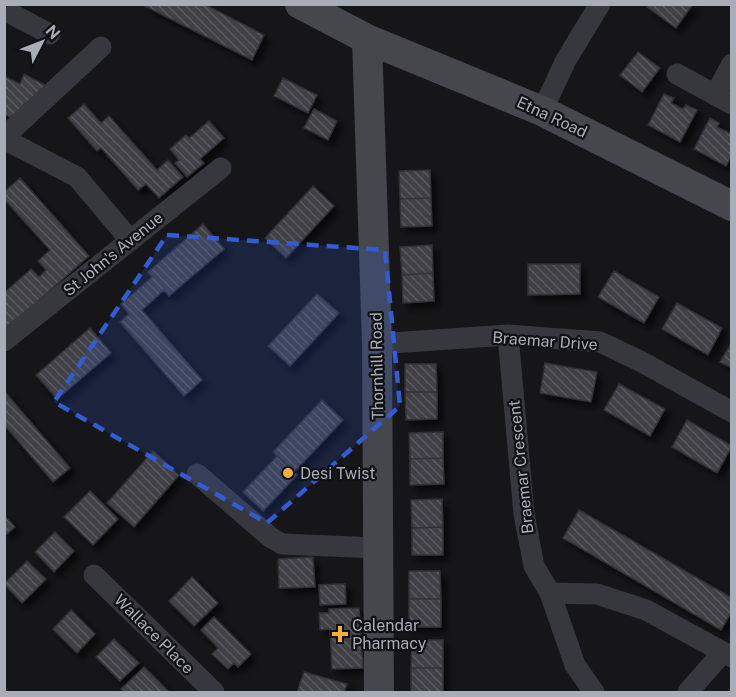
<svg xmlns="http://www.w3.org/2000/svg" width="736" height="697" viewBox="0 0 736 697" font-family="'Public Sans',sans-serif">
  <style>
    .building { fill: url(#building-back-hatch); stroke: #303034; stroke-width: 1.5; filter: url(#shadow) }
    .lines { fill: none; stroke-linecap: round; stroke-linejoin: round }
    .street { stroke: #37383d; stroke-width: 21 }
    .secondary { stroke: #45474d; stroke-width: 30 }
    .marked { fill: #325cd3; fill-opacity: 0.2; stroke: #325cd3; stroke-width: 4.5; stroke-dasharray: 12 8; stroke-linejoin: round }
    .poi-dot { fill: #f2b134; stroke: #111113; stroke-width: 2 }
    .labels { text-anchor: middle; dominant-baseline: central; stroke-width: 4.5; stroke-linejoin: round; paint-order: stroke }
    .street-label { font-size: 16px; fill: #a8adb8; stroke: #111113 }
    .poi-label { font-size: 16px; fill: #a8adb8; stroke: #111113; text-anchor: start }
  </style>
  <defs>
    <pattern id="building-back-hatch" width="6" height="6" patternUnits="userSpaceOnUse" patternTransform="scale(1.5)"><rect width="6" height="6" fill="#404145"/><path d="M-1 5l2 2M0 0l6 6M5-1l2 2" fill="none" stroke="#595a5e"/></pattern>
    <filter id="shadow"><feDropShadow dx="5.5" dy="5.5" stdDeviation="3" flood-color="#0009"/></filter>
  </defs>
  <rect width="100%" height="100%" fill="#161618"/>
  <path class="building" d="M141,4H204L264,35L252,60Z
    M649,4H693L676,28L647,7Z
    M638,52L660,68L642,92L620,75Z
    M24,74L45,85L34,108L24,104L16,120L4,114V76L20,84Z
    M283,78L317,95L308,113L274,96Z
    M664,94L674,98L671,103L683,109L686,105L697,110L680,142L648,125Z
    M84,104L101,123L109,116L157,170L168,160L183,177L159,198L146,184L138,190L101,148L97,151L68,118Z
    M314,109L337,121L328,140L304,128Z
    M710,118L719,123L717,127L729,133L732,129V155L726,166L694,149Z
    M209,121L224,138L200,159L204,163L187,177L175,163L179,160L170,149L186,135L189,138Z
    M430,170L431,198L400,199L399,171Z
    M20,178L89,256L4,331V293L31,269L39,277L46,270L38,261L50,250L4,199V192Z
    M313,186L334,206L286,258L265,238Z
    M431,198L432,226L401,227L400,199Z
    M203,224L224,249L169,296L164,290L142,310L202,380L184,396L120,322L129,314L121,304L152,277L148,272Z
    M432,245L433,273L402,275L400,247Z
    M528,264H580V294L528,295Z
    M614,271L659,297L644,323L598,297Z
    M433,273L434,301L403,303L402,275Z
    M317,294L339,313L290,366L268,346Z
    M677,303L722,328L708,355L662,329Z
    M90,328L111,353L57,399L36,375Z
    M732,342V368L720,362Z
    M545,363L597,372L591,402L540,393Z
    M405,364H436L437,392H405Z
    M619,384L665,409L650,436L604,410Z
    M5,392L70,468L53,482L7,428L4,430Z
    M405,392H437V419L406,420Z
    M322,400L343,420L294,472L273,452Z
    M687,420L732,446L717,473L672,447Z
    M443,432V458L410,459L409,433Z
    M153,451L179,475L134,527L107,503Z
    M277,456L297,475L263,511L243,492Z
    M443,458L444,484L410,485V459Z
    M90,491L118,519L93,545L64,517Z
    M442,499L443,527L412,528L411,500Z
    M579,510L732,598V611L721,630L563,538Z
    M4,515L15,527L4,536Z
    M443,527V555H412V528Z
    M55,532L74,551L54,572L35,552Z
    M313,557L315,587L279,588L278,559Z
    M27,561L46,579L22,603L4,584Z
    M409,571H440L441,599H409Z
    M192,577L218,603L194,626L169,601Z
    M337,584H345L346,604L320,605L319,585Z
    M409,599H441V627H409Z
    M359,608L363,668L332,669L330,629L320,630L319,613H329V609Z
    M71,610L95,634L77,653L53,629Z
    M214,617L251,654L238,667L234,663L228,669L212,654L218,648L201,630Z
    M114,639L139,663L120,681L96,657Z
    M412,640H443V668H411Z
    M144,667L169,692H125L121,689Z
    M411,668H443V692H411Z
    M304,672L347,684L344,692H297Z"/>
  <g class="lines">
    <path class="street" d="M4,10L50,34
      M677,74L732,104
      M715,95L732,64
      M542,111L566,60L600,4
      M4,137L101,47
      M4,139L77,177L130,240
      M508,335L524,514L534,566L550,593L597,594L646,610L732,657
      M4,341L221,168
      M377,344L508,335L600,342L642,362L732,412
      M197,474L270,537L282,544L378,548
      M94,575L214,692
      M550,593L575,665L594,692
      M688,692L723,652"/>
    <path class="secondary" d="M300,4L367,39L542,111L732,206
      M367,39L377,344L379,692"/>
  </g>
  <path class="marked" d="M167,235L385,250L400,406L267,523L54,402Z"/>
  <g class="poi-dot">
    <circle cx="288" cy="473" r="6"/>
    <path d="M337 625h6v6h6v6h-6v6h-6v-6h-6v-6h6z"/>
  </g>
  <g class="labels">
    <g class="street-label">
      <text transform="translate(552 117) rotate(25)">Etna Road</text>
      <text transform="translate(113 254) rotate(-39)">St John's Avenue</text>
      <text transform="translate(545 341) rotate(4)">Braemar Drive</text>
      <text transform="translate(377 366) rotate(-91)">Thornhill Road</text>
      <text transform="translate(521 467) rotate(-96)">Braemar Crescent</text>
      <text transform="translate(154 634) rotate(45)">Wallace Place</text>
    </g>
    <g class="poi-label">
      <text x="300" y="473">Desi Twist</text>
      <text x="352" y="625">Calendar<tspan x="352" dy="18">Pharmacy</tspan></text>
    </g>
  </g>
  <rect width="736" height="697" fill="none" stroke="#a8adb8" stroke-width="12"/>
  <g transform="translate(42 42) rotate(48)" stroke="#111113" stroke-width="4.5" paint-order="stroke">
  <path d="M0-4.5L10 22L0 15L-10 22Z" fill="#a8adb8"/>
  <text y="-9" font-size="16" font-weight="bold" text-anchor="middle" fill="#a8adb8">N</text>
  </g>
</svg>
